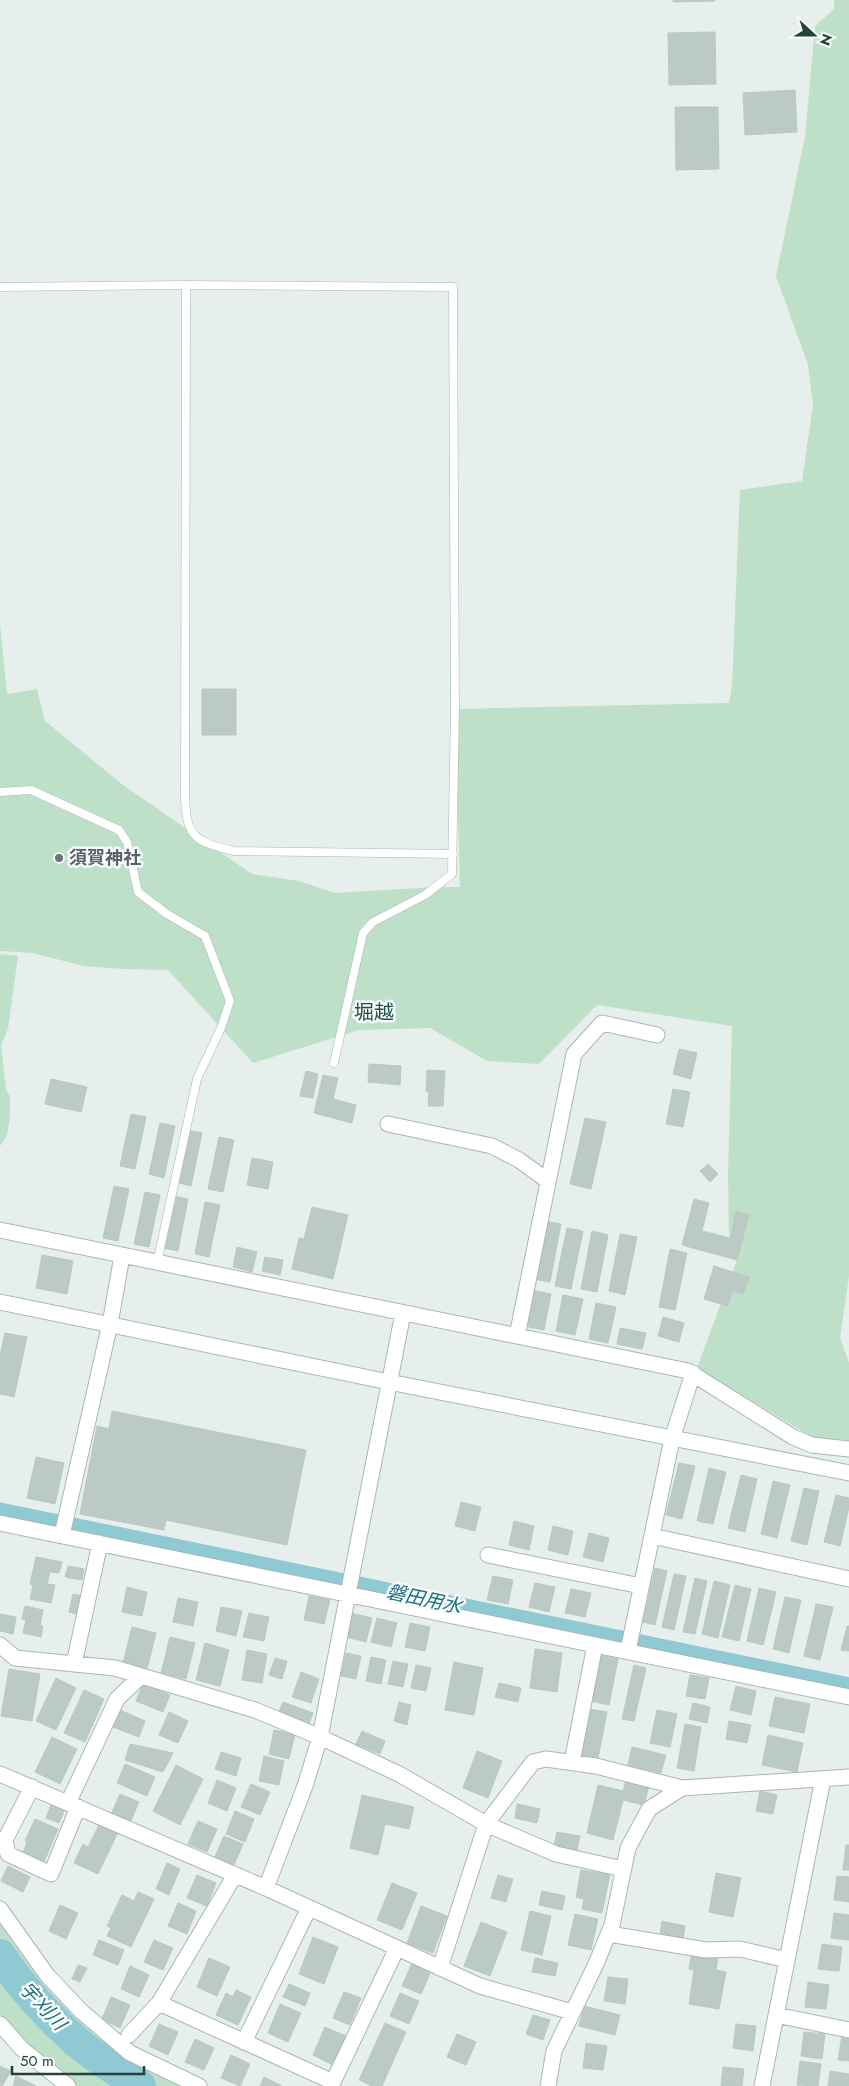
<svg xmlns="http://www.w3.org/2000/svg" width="849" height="2086" viewBox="0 0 849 2086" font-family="Jost,'Noto Sans JP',sans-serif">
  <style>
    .green { fill: #bfe0c8 }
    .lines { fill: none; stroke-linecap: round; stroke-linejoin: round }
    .canal { stroke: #8ec9d4; stroke-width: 19 }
    .river { stroke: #8ec9d4; stroke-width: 32 }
    .building { fill: #bbcac4; stroke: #b8c9c2 }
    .lane-casing { stroke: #a8b8b2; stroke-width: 9 }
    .street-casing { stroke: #a8b8b2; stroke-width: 17 }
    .secondary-casing { stroke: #a4bbb3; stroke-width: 17 }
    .lane { stroke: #fff; stroke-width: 8 }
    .street { stroke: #fff; stroke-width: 15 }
    .secondary { stroke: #fff; stroke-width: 15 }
    .worship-dot { fill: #6b7280; stroke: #f7fbf9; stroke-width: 2 }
    .labels { text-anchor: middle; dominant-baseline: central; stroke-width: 5; stroke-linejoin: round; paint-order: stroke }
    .worship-label { font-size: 18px; font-weight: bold; fill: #5b616d; stroke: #f7fbf9; text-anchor: start }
    .water-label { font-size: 19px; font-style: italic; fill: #1c6f80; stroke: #f7fbf9 }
    .quarter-label { font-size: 20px; fill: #1f5548; stroke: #f7fbf9 }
  </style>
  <rect width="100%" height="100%" fill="#e6efeb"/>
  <path class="green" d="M834,0H849V1276L840,1338L849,1363V1449L829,1447L697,1368L737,1260L749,1215L736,1212L729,1238L728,1175L732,1026L597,1005L539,1064L487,1061L430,1028L359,1030L253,1063L168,970L124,969L83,966L33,953L0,951V622L7,694L37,689L45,721L123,785L252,874L299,881L335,893L435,887H460L455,709L729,703L732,686L740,490L802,481L813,405L808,365L776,276L805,137L815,26L834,9Z
    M0,954L18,956L8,1029L1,1045L6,1089L10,1097V1117L7,1135L0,1146Z
    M0,1908L46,1978L125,2048L190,2086H73L0,2023Z"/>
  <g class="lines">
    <path class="canal" d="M0,1512L849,1687"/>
    <path class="river" d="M0,1955C21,1987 48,2016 77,2042C96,2058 119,2072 140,2086"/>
  </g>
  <path class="building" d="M673,0H715V1L673,2Z
    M715,32L716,84L669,85L668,33Z
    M795,90L797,132L745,135L743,93Z
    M675,107H718L719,169L676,170Z
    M202,689H236V735H202Z
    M679,1049L697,1053L691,1079L673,1074Z
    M369,1064L401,1066L400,1085L368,1082Z
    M427,1070L445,1071L443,1106H428L429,1092H426Z
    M306,1071L318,1074L313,1098L300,1096Z
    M323,1075L338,1078L333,1099L356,1105L352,1123L314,1113Z
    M51,1079L87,1087L81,1112L45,1104Z
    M673,1089L690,1092L683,1127L666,1124Z
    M131,1114L146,1117L135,1169L120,1166Z
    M585,1118L606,1122L591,1189L570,1184Z
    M160,1123L175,1126L164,1178L149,1174Z
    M187,1130L202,1133L191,1186L176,1182Z
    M219,1137L234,1140L223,1192L208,1189Z
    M252,1158L273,1162L268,1189L247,1185Z
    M708,1164L718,1174L710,1182L700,1171Z
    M114,1186L129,1189L118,1241L103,1238Z
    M145,1192L160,1195L149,1247L134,1244Z
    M173,1196L188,1199L178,1251L163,1248Z
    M694,1199L709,1203L702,1231L730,1238L736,1211L749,1215L737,1260L682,1245Z
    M205,1202L220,1205L209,1257L195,1254Z
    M312,1207L348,1215L333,1279L292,1269L299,1238L304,1239Z
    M545,1221L561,1224L550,1282L533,1279Z
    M567,1228L583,1231L571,1289L555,1286Z
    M592,1231L608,1235L597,1292L581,1289Z
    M620,1234L637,1237L625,1295L609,1291Z
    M237,1247L257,1252L252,1272L233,1267Z
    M670,1249L687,1253L675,1310L659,1307Z
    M42,1255L73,1261L67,1294L36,1288Z
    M265,1257L283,1260L280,1275L262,1271Z
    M714,1266L749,1277L743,1294L732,1291L728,1306L704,1299Z
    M532,1290L551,1294L544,1330L524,1326Z
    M563,1295L583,1299L575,1335L556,1331Z
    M596,1303L616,1307L608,1343L589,1339Z
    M663,1317L684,1323L679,1342L658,1336Z
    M620,1328L646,1333L642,1349L617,1344Z
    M5,1333L27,1337L14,1397L0,1394V1355Z
    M112,1411L306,1450L287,1545L166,1520L164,1530L80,1514L97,1426L109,1429Z
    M36,1457L64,1463L55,1504L27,1498Z
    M679,1463L695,1466L682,1519L666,1515Z
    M709,1468L726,1472L713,1524L697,1521Z
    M741,1475L757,1479L745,1532L728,1528Z
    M773,1481L790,1485L777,1538L761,1534Z
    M804,1488L819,1491L807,1545L791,1541Z
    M836,1495L849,1498V1507L840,1546L824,1542Z
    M461,1502L481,1507L475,1531L455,1526Z
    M514,1521L534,1526L529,1550L509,1545Z
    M553,1526L573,1531L568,1555L548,1550Z
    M589,1533L609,1538L603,1562L583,1557Z
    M36,1557L62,1562L59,1573L50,1572L47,1584L55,1585L51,1603L30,1599L33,1585L30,1584Z
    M68,1566L84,1569L82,1580L65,1577Z
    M655,1568L667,1571L655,1625L643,1622Z
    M674,1574L686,1576L674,1630L662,1627Z
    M493,1576L513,1580L508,1604L487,1600Z
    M695,1578L707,1581L695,1634L683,1632Z
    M714,1581L730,1585L718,1638L702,1634Z
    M535,1583L555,1587L549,1612L529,1607Z
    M735,1585L751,1589L739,1641L722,1637Z
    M127,1587L147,1592L142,1616L122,1612Z
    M759,1588L776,1592L763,1645L747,1641Z
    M571,1589L591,1593L585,1617L565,1613Z
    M73,1594L82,1596L77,1614L69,1612Z
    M309,1596L330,1600L324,1624L304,1620Z
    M785,1597L801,1600L789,1653L773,1649Z
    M178,1598L198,1602L193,1626L173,1622Z
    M816,1604L833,1607L820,1660L804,1656Z
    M25,1606L43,1610L40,1625L43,1626L41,1637L23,1633L26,1620L22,1619Z
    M221,1607L242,1611L236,1636L216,1631Z
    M249,1613L269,1617L264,1641L243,1637Z
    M351,1613L372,1618L366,1642L346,1637Z
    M0,1614L16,1617L13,1634L0,1631Z
    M377,1618L397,1623L391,1647L371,1642Z
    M410,1623L430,1627L425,1651L405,1647Z
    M847,1626H849V1651L841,1650Z
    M132,1627L156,1633L147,1669L123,1663Z
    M170,1637L195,1643L186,1679L161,1673Z
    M205,1643L229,1650L220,1686L196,1680Z
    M535,1649L562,1653L557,1692L530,1688Z
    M247,1650L267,1654L262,1683L242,1680Z
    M346,1653L361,1656L356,1679L341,1676Z
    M600,1655L618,1659L609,1705L591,1701Z
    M371,1657L386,1660L381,1684L366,1681Z
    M275,1658L287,1661L282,1679L269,1675Z
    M393,1661L408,1664L403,1687L388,1684Z
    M454,1662L483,1668L474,1715L445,1710Z
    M416,1665L431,1668L426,1691L411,1688Z
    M634,1665L646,1668L634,1721L622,1719Z
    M9,1669L40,1674L32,1721L1,1716Z
    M301,1672L319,1679L311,1703L292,1697Z
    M690,1675L709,1678L705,1699L686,1696Z
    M56,1678L76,1688L56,1730L36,1721Z
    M499,1683L521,1688L518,1702L495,1697Z
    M143,1684L170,1695L163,1712L136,1701Z
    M736,1686L756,1691L751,1715L730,1710Z
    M84,1690L104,1699L85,1742L64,1733Z
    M775,1697L810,1704L804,1733L769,1726Z
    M283,1702L313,1713L309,1724L279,1712Z
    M399,1702L411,1705L407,1725L394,1721Z
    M693,1703L710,1707L707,1723L689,1719Z
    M589,1709L607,1712L598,1758L580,1755Z
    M120,1710L145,1721L139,1737L113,1727Z
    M657,1710L677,1714L670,1747L650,1743Z
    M169,1712L188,1721L178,1743L159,1735Z
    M729,1721L751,1725L747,1743L726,1739Z
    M685,1724L701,1727L694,1771L677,1768Z
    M274,1730L295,1734L289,1759L269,1754Z
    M362,1731L385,1741L380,1754L356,1744Z
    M768,1735L803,1743L797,1772L762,1765Z
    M52,1737L77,1749L60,1784L35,1772Z
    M130,1744L173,1753L163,1772L125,1760Z
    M632,1747L666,1755L661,1773L628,1765Z
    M477,1751L502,1761L488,1798L463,1788Z
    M221,1752L241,1758L236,1776L215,1769Z
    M264,1756L284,1761L279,1785L259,1781Z
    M125,1764L155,1777L147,1796L117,1783Z
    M176,1765L203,1779L180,1825L153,1811Z
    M217,1780L236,1788L227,1811L208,1803Z
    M626,1781L649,1786L644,1805L623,1800L613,1840L587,1833L598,1785L623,1791Z
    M251,1784L270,1792L260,1815L241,1807Z
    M760,1791L777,1795L773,1814L756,1811Z
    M120,1794L139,1802L129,1825L110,1817Z
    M362,1795L414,1807L409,1829L385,1824L378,1855L350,1848Z
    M52,1802L66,1807L59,1823L46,1818Z
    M517,1804L540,1809L537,1823L515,1818Z
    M235,1811L254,1819L245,1842L226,1834Z
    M35,1819L58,1829L44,1862L23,1853L27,1842L25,1841Z
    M198,1821L217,1829L207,1852L188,1844Z
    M100,1823L118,1832L98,1874L74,1863L83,1844L88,1847Z
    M557,1832L580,1836L577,1850L554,1846Z
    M224,1836L243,1844L233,1867L214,1859Z
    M846,1845H849V1870H843Z
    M167,1863L180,1869L169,1895L156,1889Z
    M8,1866L30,1877L23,1892L1,1881Z
    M581,1870L610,1875L602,1913L582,1909L584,1899L576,1897Z
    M716,1873L741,1878L733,1917L709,1912Z
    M197,1875L216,1883L207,1906L187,1898Z
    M498,1875L513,1879L506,1902L491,1898Z
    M837,1876L849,1877V1902L834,1900Z
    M392,1883L417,1893L402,1930L377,1920Z
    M542,1891L565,1896L562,1910L539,1905Z
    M138,1892L154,1899L131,1947L107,1936L111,1928L107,1926L122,1895L134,1901Z
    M178,1903L196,1911L187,1934L168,1926Z
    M60,1905L78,1913L66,1939L49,1931Z
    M421,1906L447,1916L433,1953L407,1943Z
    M530,1911L551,1916L542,1955L521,1950Z
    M834,1913L849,1915V1940L831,1938Z
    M575,1914L598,1919L591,1950L568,1945Z
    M662,1921L685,1926L683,1939L660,1935Z
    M481,1922L507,1932L490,1976L464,1966Z
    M313,1937L338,1947L324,1984L299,1974Z
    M99,1940L124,1950L118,1965L93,1955Z
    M154,1940L173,1948L163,1970L144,1962Z
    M822,1944L842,1947L839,1971L818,1969Z
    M692,1952L718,1957L716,1970L726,1972L719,2009L689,2004L694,1970L689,1969Z
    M209,1958L230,1967L217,1996L197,1987Z
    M535,1958L558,1963L555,1976L532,1972Z
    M412,1963L431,1971L421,1994L402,1986Z
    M78,1965L87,1968L80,1982L72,1979Z
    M130,1966L149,1975L139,1997L121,1989Z
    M608,1977L628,1979L625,2004L604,2001Z
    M808,1982L829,1985L826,2009L805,2007Z
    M289,1984L310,1993L305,2006L283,1997Z
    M236,1990L251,1997L238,2025L216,2015L226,1993L233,1997Z
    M344,1992L361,1998L350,2025L333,2018Z
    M400,1993L419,2001L409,2024L390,2016Z
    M111,1997L130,2005L120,2028L102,2019Z
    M280,2004L301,2013L288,2042L268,2033Z
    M584,2006L620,2015L615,2035L579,2026Z
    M533,2015L550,2020L543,2040L526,2034Z
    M385,2023L406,2032L382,2086H372L359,2080Z
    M159,2024L178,2032L168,2055L149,2046Z
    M736,2024L756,2026L753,2051L733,2048Z
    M325,2027L346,2036L333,2065L313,2055Z
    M804,2032L825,2034L822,2059L801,2056Z
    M457,2034L476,2042L466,2065L447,2057Z
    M842,2035L849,2036V2061L838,2060Z
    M195,2039L214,2048L204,2070L185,2062Z
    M586,2043L607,2046L603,2070L583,2068Z
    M231,2055L250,2064L240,2086L221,2078Z
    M800,2061L821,2064L818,2086L797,2085Z
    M0,2066L11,2071L2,2086H0Z
    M723,2067L744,2069L742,2086H721Z
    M830,2071L849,2074V2086H828Z
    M16,2076L36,2086H13Z
    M264,2077L282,2086H260Z"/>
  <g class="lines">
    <g class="lane-casing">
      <path id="lane" d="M186,285L185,795C186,837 195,842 234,851L453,854
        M0,287L186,285L453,287L455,709L452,874L425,895L373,922L363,933L334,1063
        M0,792L31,790L119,830L127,842L138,892L167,914L205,936L230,1001L221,1028L197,1079L157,1263"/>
    </g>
    <g class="street-casing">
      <path id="street" d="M388,1124L492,1146L519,1160L548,1181
        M0,1230L688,1371L793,1437L812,1445L849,1449
        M517,1336L574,1054L602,1023L657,1035
        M0,1523L849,1697
        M62,1535L110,1324L122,1256
        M652,1536L849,1579
        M488,1555L641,1586
        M0,1645L15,1658L115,1668L255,1710L320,1737L399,1774L486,1824L556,1854L623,1869
        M628,1651L672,1439L693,1373
        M74,1664L100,1543
        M572,1762L595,1645
        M0,1774L266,1888L480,1986L572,2012
        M32,1787L5,1840L8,1854L51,1874L78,1807
        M68,1803L117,1699L141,1676
        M266,1888L305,1786L320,1737L403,1313
        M0,1909L47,1975L81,2011L130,2053L199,2086
        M609,1934L706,1950L740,1949L787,1960
        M440,1968L486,1824L533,1762L546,1759L596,1766L682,1788
        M159,2003L333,2082L397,1948
        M776,2015L849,2030
        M0,2024L22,2049L68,2086
        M129,2035L159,2003L235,1875
        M244,2042L309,1908
        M548,2086L554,2051L596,1964L612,1925L628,1848L649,1809L682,1788L849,1777
        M762,2086L823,1779"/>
    </g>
    <g class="secondary-casing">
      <path id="secondary" d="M0,1302L389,1382L849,1473"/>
    </g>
    <use href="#lane" class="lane"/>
    <use href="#street" class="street"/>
    <use href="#secondary" class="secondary"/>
  </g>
  <circle class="worship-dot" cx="59" cy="858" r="5"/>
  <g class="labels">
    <g class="worship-label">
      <text x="69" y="858">須賀神社</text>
    </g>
    <g class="water-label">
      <text transform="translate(424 1599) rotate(12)">磐田用水</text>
      <text transform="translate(43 2006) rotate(47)">宇刈川</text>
    </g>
    <g class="quarter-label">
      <text x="374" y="1012">堀越</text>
    </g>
  </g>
  <g transform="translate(814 35) rotate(111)" stroke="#f7fbf9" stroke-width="4" paint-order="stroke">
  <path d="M0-4L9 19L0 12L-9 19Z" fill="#24423a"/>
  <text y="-8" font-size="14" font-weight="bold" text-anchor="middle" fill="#24423a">N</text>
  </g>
  <path d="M12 2066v8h132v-8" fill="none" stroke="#24423a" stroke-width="2.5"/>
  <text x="20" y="2066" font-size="15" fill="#24423a" stroke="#f7fbf9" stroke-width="4" paint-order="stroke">50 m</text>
</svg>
